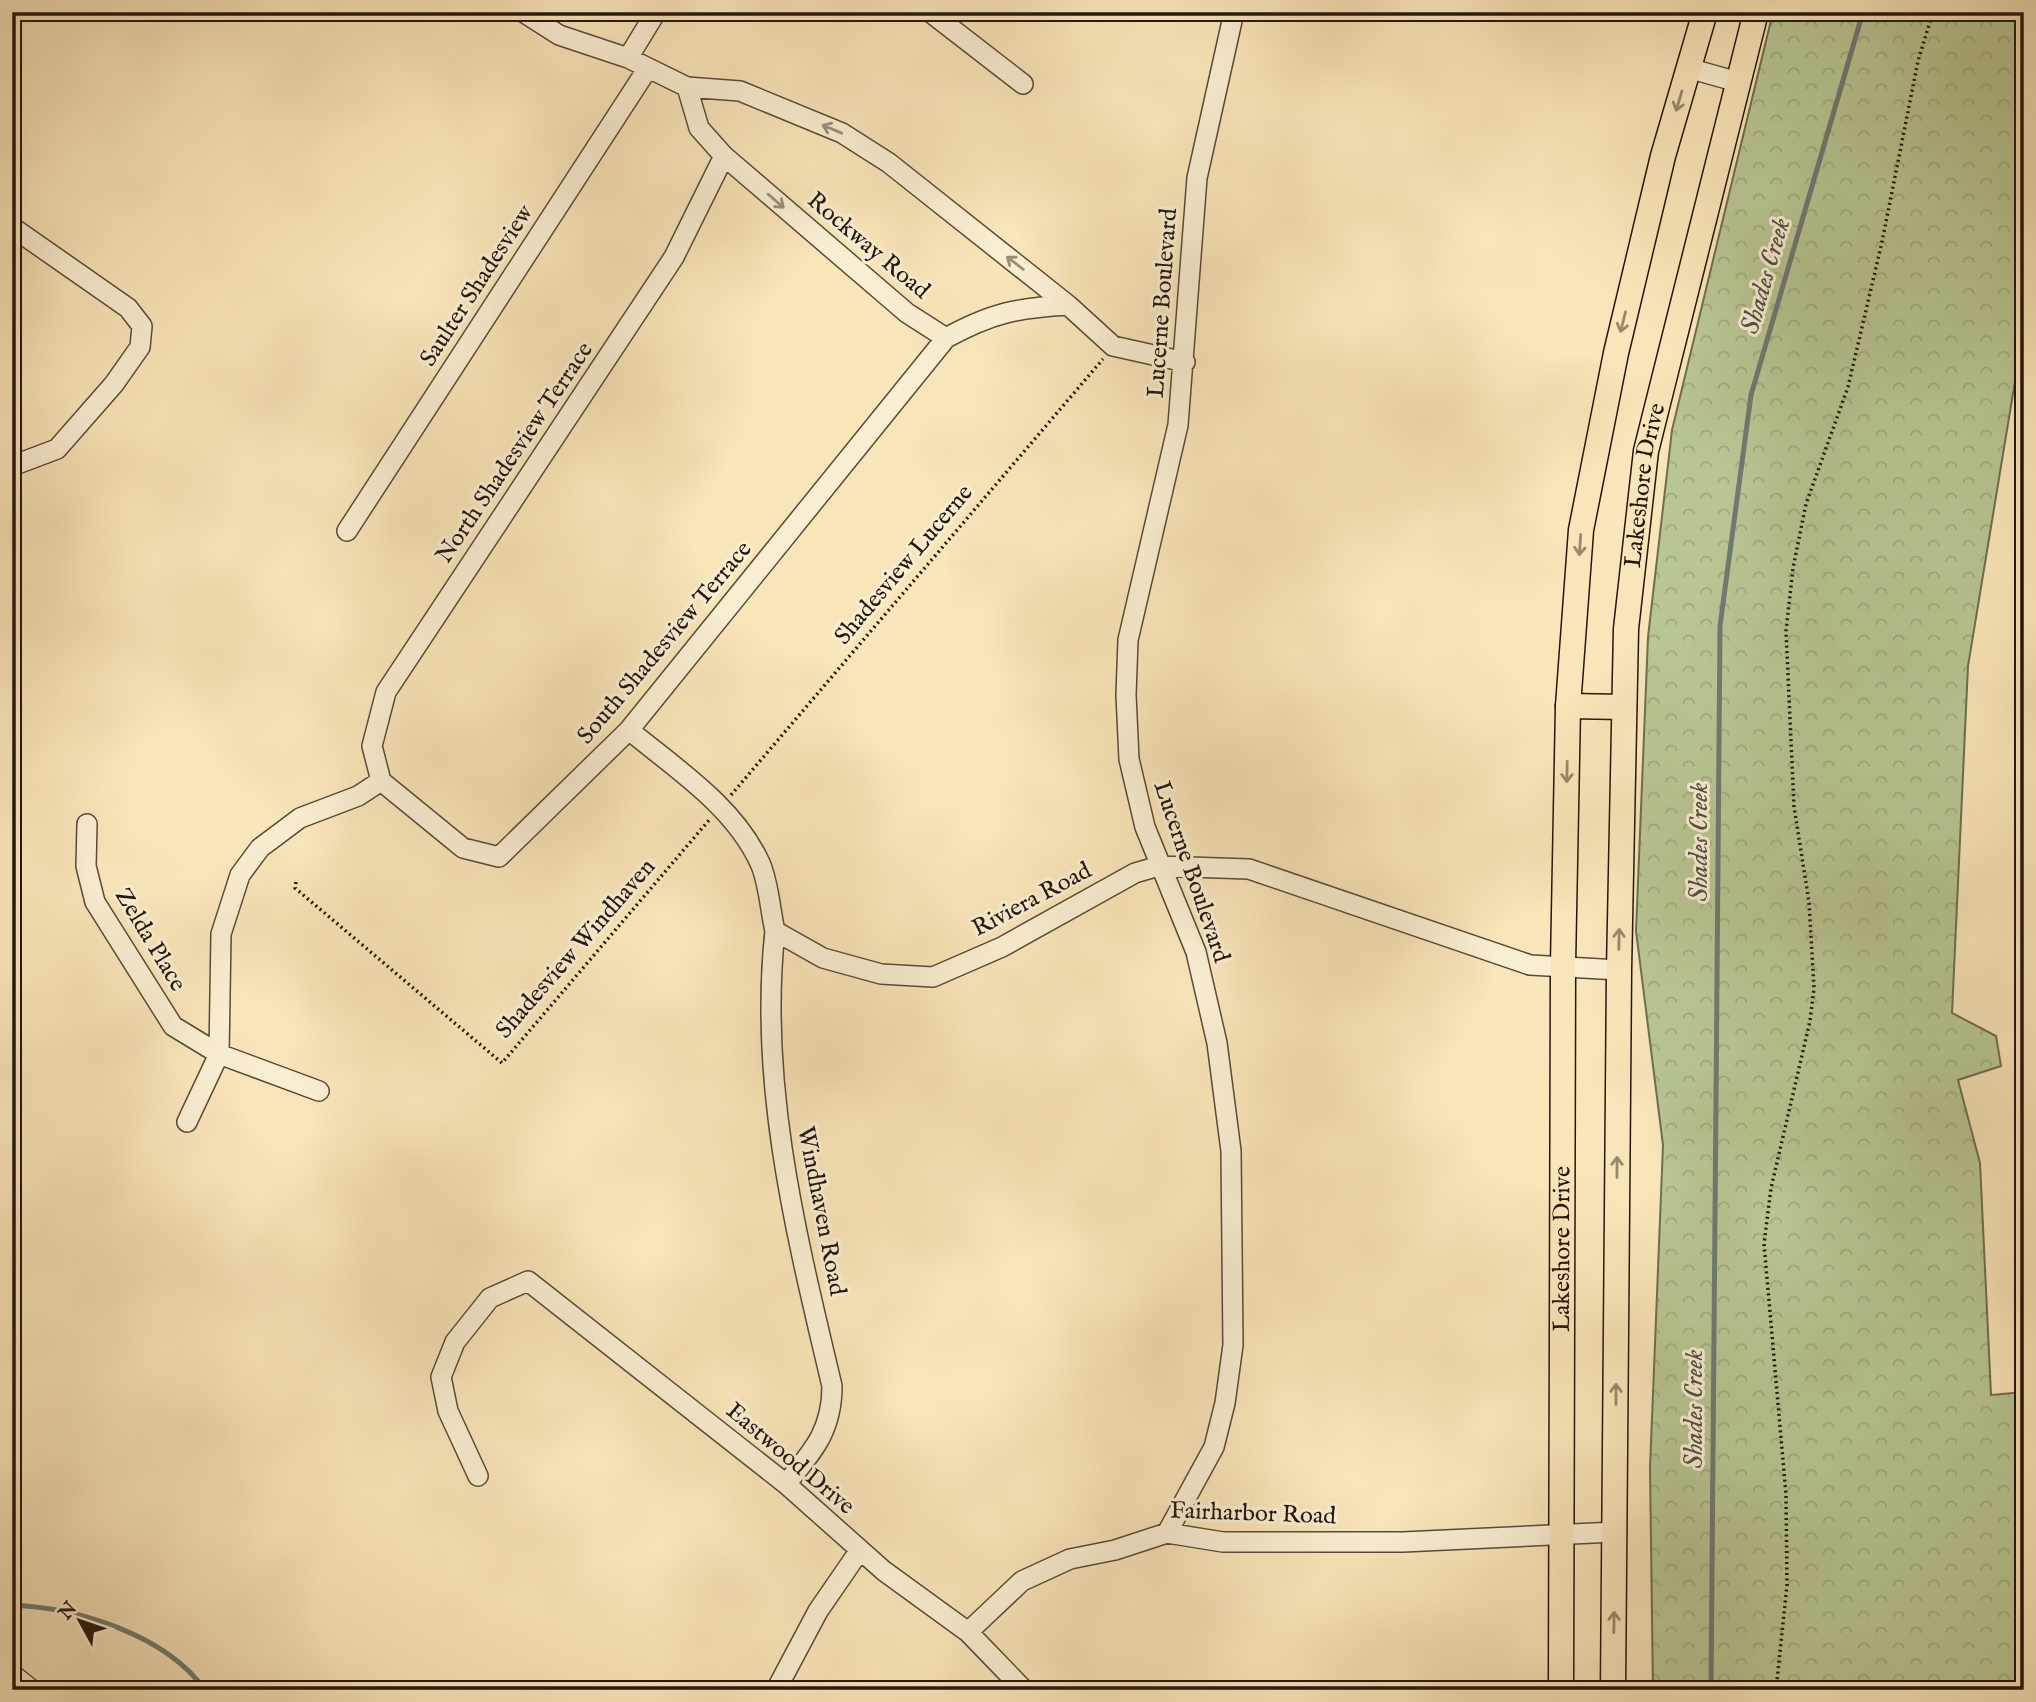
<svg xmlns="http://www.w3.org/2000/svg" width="2036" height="1702" viewBox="0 0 2036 1702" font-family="'IM FELL English',serif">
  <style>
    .forest { fill: url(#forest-crowns); stroke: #6e6e4f; stroke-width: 2 }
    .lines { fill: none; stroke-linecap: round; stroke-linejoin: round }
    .stream { stroke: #6e7a72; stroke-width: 5 }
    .minor-casing { stroke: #594a36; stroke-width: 22 }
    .major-casing { stroke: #24160b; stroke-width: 27 }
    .path { stroke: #24160b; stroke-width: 3.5; stroke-dasharray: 2 3.5; stroke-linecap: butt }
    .minor { stroke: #faeed2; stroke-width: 19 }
    .major { stroke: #f8e5b9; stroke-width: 24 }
    .oneway { stroke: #99886b }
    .oneway2 { stroke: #9a8d78 }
    .labels { text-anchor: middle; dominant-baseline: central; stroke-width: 6; stroke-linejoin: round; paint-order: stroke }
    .street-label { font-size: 24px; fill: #24160b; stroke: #faeed2 }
    .water-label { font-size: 26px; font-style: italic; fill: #4f5047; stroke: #faeed2 }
  </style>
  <defs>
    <pattern id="forest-crowns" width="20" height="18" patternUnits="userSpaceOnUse" patternTransform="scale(1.75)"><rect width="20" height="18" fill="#b8c693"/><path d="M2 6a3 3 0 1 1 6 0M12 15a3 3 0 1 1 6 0" fill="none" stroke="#9ea97d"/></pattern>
  </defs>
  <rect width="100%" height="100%" fill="#f8e5b9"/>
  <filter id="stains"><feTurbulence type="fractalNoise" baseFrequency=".00286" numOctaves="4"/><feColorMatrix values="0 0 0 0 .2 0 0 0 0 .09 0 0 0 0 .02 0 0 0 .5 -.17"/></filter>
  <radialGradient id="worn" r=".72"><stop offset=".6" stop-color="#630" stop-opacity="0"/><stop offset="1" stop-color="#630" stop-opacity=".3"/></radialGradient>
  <path class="forest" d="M1773,12H2024V327L1968,666L1952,1013L1996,1036L2001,1066L1958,1080L1980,1163L1991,1395L2024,1392V1690H1653L1650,1468L1663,1145L1636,931L1648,637L1672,430Z"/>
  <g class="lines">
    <path class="stream" d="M12,1605C77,1608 165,1634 205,1690
      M1711,1690L1720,626L1751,395L1863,12"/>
    <g class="minor-casing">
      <path id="minor" d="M523,12L559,35L628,58L687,87L699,128L724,156L907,313L946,338
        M930,12L1023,84
        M628,58L656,12
        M1688,68L1738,82
        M687,87L740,91L842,133L889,163L1068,305L1113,346L1185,362
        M12,227L128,308L142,326L140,347L114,384L57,449L12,466
        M347,531L648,68
        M629,730C676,769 734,806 760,863C769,883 770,910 775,931L823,958L881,974L933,977L1002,947L1135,873L1159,866L1249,869L1530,965L1619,970
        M381,781L463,848L499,857L629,730L946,338C992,313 1016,308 1068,305
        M381,781L372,746L386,692L674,257L724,156
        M87,824L86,866L95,902L173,1026L219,1054L319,1091
        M775,931C758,1085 797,1238 832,1386C832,1431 813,1451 786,1484
        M187,1122L219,1054L221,934L240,875L260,848L300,818L358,796L381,781
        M478,1476L448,1411L441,1377L455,1342L490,1298L528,1281L786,1484L884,1571L968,1632L1024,1690
        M1167,1533L1214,1447L1225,1403L1233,1345L1231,1151L1217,1043L1196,952L1145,827L1129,759L1126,695L1128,640L1178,425L1197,178L1234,12
        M968,1632L1022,1581L1070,1559L1115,1550L1167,1533L1223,1542H1403L1615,1532
        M12,1674L32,1690
        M776,1690L818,1611L860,1550"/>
    </g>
    <g class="major-casing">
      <g id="major">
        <path d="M1568,706L1624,707"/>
        <path id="s1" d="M1561,1690L1563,965L1568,706L1581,530L1616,353L1663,156L1705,12"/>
        <path id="s2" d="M1613,1690L1619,970L1626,629L1646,451L1756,12"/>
      </g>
    </g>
    <path class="path" d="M731,795L1103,359
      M296,882L295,888L502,1063L710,819
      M1776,1690L1787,1585L1786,1495L1764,1244L1771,1188L1810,1021L1814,988L1809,902L1794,807L1786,631L1793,568L1806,504L1848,387L1882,242L1918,61L1933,12"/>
    <use href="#minor" class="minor"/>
    <use href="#major" class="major"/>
  </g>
  <defs><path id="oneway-shaft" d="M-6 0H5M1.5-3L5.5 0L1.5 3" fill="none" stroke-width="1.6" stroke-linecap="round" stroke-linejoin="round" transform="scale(1.75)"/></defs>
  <g class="oneway">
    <use href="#oneway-shaft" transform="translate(1679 101) rotate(106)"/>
    <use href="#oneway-shaft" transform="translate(1623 322) rotate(104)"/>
    <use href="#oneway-shaft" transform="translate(1580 545) rotate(94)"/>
    <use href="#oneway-shaft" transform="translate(1567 772) rotate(91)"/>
    <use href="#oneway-shaft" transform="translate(1619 939) rotate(-89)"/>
    <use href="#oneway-shaft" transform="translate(1617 1167) rotate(-90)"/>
    <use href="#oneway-shaft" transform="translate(1616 1394) rotate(-90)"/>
    <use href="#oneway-shaft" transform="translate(1614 1622) rotate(-89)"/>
  </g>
  <g class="oneway2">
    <use href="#oneway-shaft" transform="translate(832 129) rotate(-157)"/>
    <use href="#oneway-shaft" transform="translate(776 201) rotate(41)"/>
    <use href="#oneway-shaft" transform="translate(1015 263) rotate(-142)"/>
  </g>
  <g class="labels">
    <g class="street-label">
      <text transform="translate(868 246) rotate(40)">Rockway Road</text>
      <text transform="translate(477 286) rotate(-57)">Saulter Shadesview</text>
      <text transform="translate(1163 303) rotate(-86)">Lucerne Boulevard</text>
      <text transform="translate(515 453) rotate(-56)">North Shadesview Terrace</text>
      <text stroke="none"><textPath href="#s2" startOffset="1206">Lakeshore Drive</textPath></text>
      <text transform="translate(904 565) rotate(-50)">Shadesview Lucerne</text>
      <text transform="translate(665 643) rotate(-50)">South Shadesview Terrace</text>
      <text transform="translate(1191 872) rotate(71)">Lucerne Boulevard</text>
      <text transform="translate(1032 900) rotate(-28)">Riviera Road</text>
      <text transform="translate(150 940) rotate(59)">Zelda Place</text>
      <text transform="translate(576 949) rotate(-49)">Shadesview Windhaven</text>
      <text transform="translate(821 1211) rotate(79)">Windhaven Road</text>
      <text stroke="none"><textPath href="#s1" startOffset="441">Lakeshore Drive</textPath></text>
      <text transform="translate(790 1459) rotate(40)">Eastwood Drive</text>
      <text transform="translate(1253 1514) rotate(2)">Fairharbor Road</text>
    </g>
    <g class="water-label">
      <text transform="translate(1766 276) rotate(-74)">Shades Creek</text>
      <text transform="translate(1699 842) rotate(-90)">Shades Creek</text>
      <text transform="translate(1694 1409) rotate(-90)">Shades Creek</text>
    </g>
  </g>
  <rect width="2036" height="1702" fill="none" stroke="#f8e5b9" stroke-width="42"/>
  <rect x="14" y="14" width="2008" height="1674" fill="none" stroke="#24160b" stroke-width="3.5"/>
  <rect x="21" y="21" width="1994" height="1660" fill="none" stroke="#24160b" stroke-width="2"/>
  <g transform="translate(80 1621) rotate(310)" stroke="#faeed2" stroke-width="5" paint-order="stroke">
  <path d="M0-5L12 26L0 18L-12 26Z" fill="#24160b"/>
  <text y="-10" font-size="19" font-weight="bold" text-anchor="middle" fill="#24160b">N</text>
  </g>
  <rect width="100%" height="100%" filter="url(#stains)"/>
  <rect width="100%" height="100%" fill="url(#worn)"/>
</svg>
